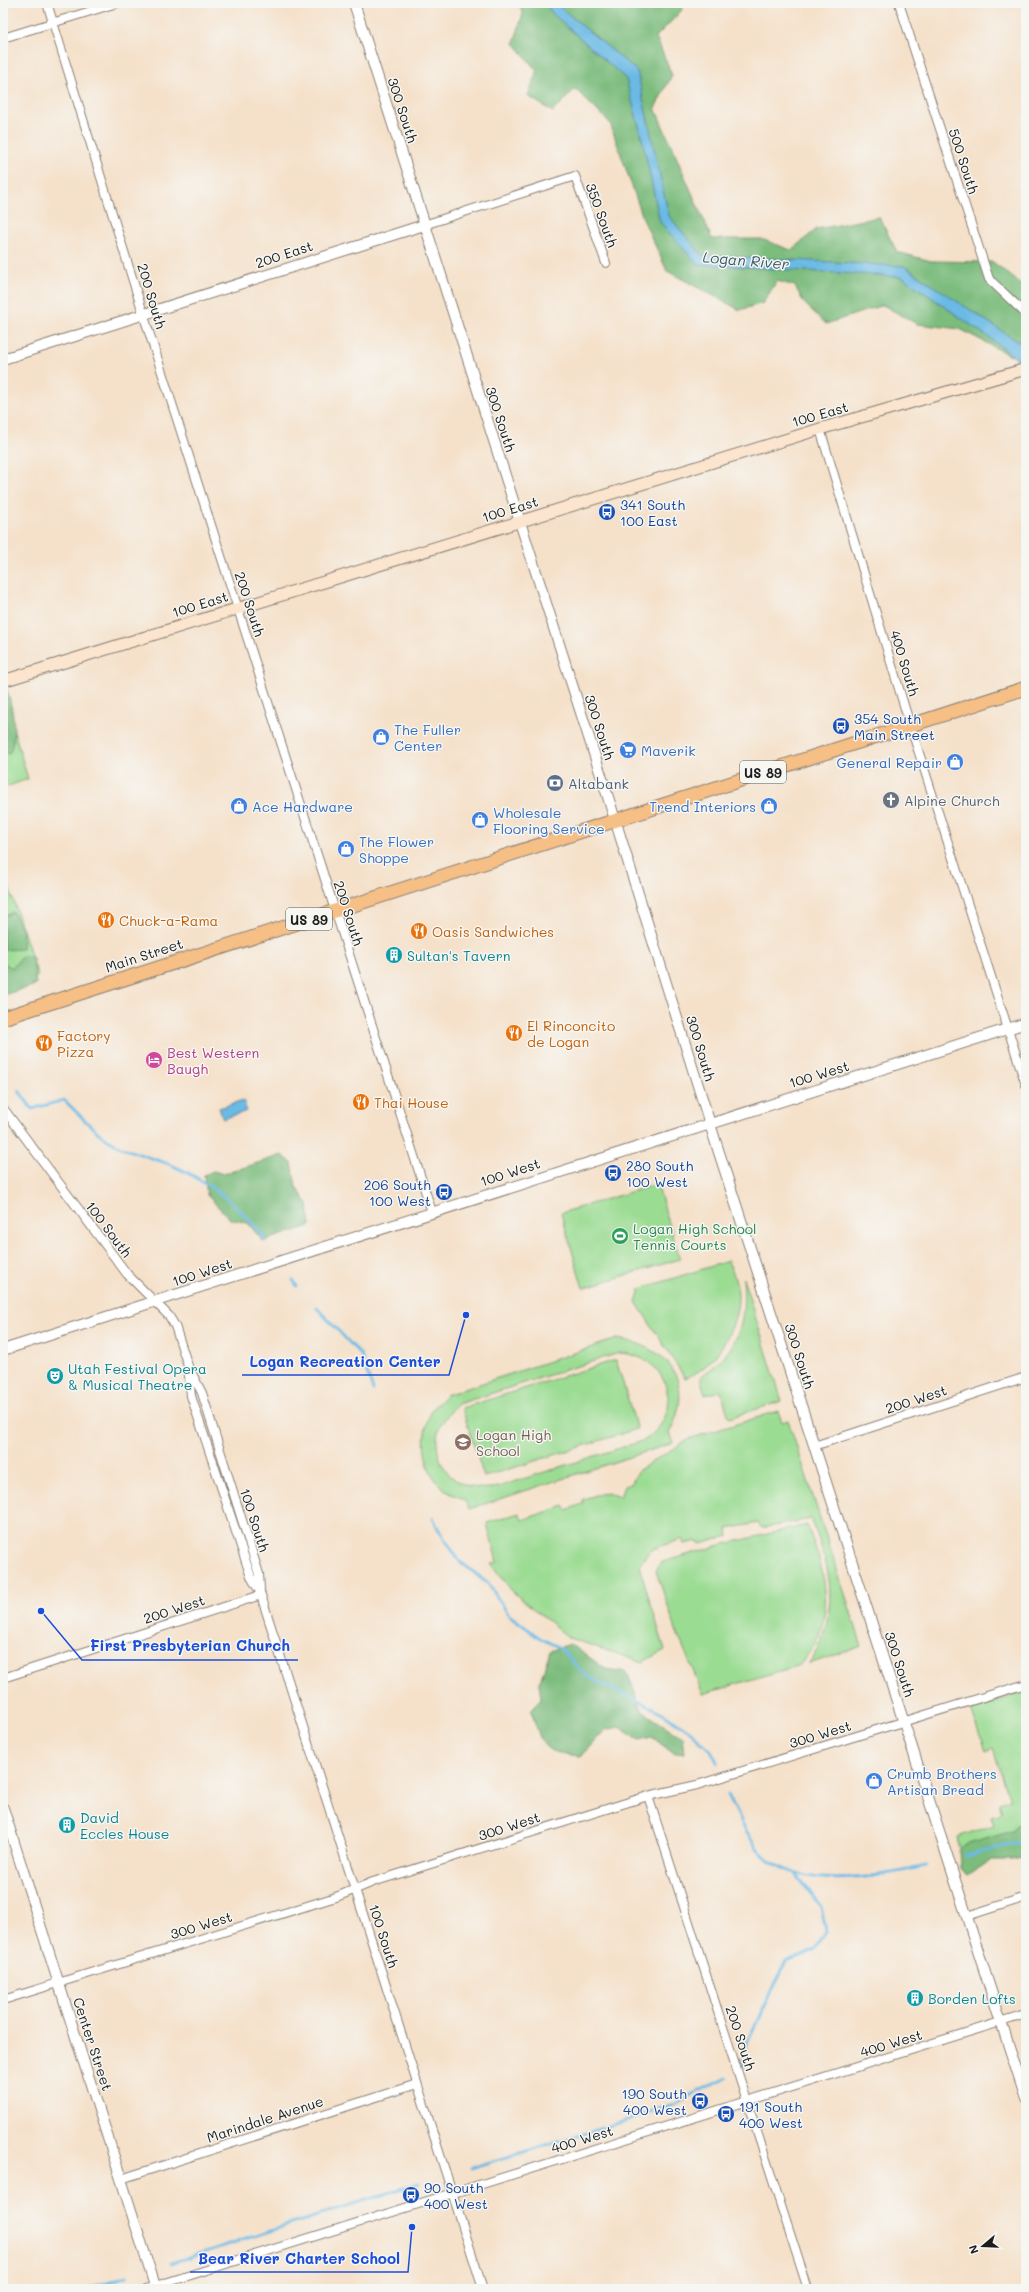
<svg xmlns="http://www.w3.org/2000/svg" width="1029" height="2292" viewBox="0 0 1029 2292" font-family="Mali,sans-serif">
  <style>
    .green { fill: #9bdc93; stroke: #5c7c58; fill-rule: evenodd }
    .forest { fill: #7cbc7d; stroke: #4c6c4c }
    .water { fill: #6abae5; stroke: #436b80 }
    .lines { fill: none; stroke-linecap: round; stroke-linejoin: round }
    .stream { stroke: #6abae5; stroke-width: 3 }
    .minor-casing { stroke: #887e73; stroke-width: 10 }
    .tertiary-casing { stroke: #887e73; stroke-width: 12 }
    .secondary-casing { stroke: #887e73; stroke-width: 13 }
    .trunk-casing { stroke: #887e73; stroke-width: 15 }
    .minor { stroke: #fff; stroke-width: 8 }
    .tertiary { stroke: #fff; stroke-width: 10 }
    .secondary { stroke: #fbe5cf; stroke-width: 11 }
    .trunk { stroke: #f5bf86; stroke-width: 13 }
    .labels { text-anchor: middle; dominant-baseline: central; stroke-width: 3; stroke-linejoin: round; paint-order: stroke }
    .shield { fill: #f6f6f2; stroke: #5d5d5c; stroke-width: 1 }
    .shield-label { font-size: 13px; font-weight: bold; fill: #1c1c1c }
    .street-label { font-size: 14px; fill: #1c1c1c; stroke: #f6f6f2 }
    .transit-label { font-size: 14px; fill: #164399; stroke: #f6f6f2; text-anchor: start }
    .shop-label { font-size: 14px; fill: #366cbe; stroke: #f6f6f2; text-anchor: start }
    .service-label { font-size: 14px; fill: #4e5e75; stroke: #f6f6f2; text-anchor: start }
    .worship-label { font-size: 14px; fill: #5b616d; stroke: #f6f6f2; text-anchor: start }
    .food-label { font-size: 14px; fill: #c56008; stroke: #f6f6f2; text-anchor: start }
    .culture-label { font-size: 14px; fill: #0d838f; stroke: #f6f6f2; text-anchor: start }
    .hotel-label { font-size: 14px; fill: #b23c85; stroke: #f6f6f2; text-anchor: start }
    .leisure-label { font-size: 14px; fill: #27864d; stroke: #f6f6f2; text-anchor: start }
    .education-label { font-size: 14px; fill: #785e54; stroke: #f6f6f2; text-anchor: start }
    .water-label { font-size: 15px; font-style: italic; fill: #3b5b6c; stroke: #f6f6f2 }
    .leader { fill: none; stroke: #1d4ed8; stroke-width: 1.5 }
    .callout-dot { fill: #1d4ed8; stroke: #f6f6f2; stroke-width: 1.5 }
    .callout-label { font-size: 15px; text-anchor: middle; font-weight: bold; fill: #1d4ed8; stroke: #f6f6f2; stroke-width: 3; stroke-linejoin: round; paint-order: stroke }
  </style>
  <rect width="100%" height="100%" fill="#f6f6f2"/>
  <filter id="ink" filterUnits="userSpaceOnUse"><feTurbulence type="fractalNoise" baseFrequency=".025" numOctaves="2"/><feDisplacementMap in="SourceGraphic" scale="8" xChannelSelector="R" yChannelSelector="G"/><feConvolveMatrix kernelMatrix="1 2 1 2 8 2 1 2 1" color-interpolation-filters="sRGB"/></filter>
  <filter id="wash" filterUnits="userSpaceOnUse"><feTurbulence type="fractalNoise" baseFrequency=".012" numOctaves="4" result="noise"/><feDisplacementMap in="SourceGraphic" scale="16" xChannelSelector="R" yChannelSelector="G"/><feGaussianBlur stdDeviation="0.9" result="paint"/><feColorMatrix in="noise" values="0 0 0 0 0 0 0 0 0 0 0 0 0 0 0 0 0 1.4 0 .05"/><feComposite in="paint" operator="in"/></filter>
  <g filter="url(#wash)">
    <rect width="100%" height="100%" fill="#f5e1ca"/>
    <path class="green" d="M3,723L14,731L28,779L3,788Z
      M3,869L38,976L3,986Z
      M657,1184L680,1259L583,1288L561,1213Z
      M728,1261C733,1273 739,1286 738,1300C736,1330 715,1368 685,1378L636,1302L640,1289Z
      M743,1278L782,1401L729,1418L721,1391L705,1395L700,1377C740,1350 746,1324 743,1278Z
      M617,1339C670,1346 696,1384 669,1433L673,1443L469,1509L465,1500C460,1497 453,1495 448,1492C422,1475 418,1434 433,1409C437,1404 442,1399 446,1395ZM619,1353C643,1354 663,1368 667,1392C669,1398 669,1406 667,1411C663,1424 656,1432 645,1440L498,1487C472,1492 447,1483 439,1456C437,1449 436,1439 438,1432C442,1421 450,1412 458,1404Z
      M616,1360L637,1429L484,1477L462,1408Z
      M778,1411L782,1422L788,1420L862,1646L809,1664C840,1611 833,1574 811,1519L762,1528L758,1523L727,1529L729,1536L700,1544L698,1541L684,1544L682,1539L650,1550L639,1566L665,1650L642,1662L569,1638L512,1591L491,1564L497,1562L487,1523L519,1513L522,1520L564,1506L566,1510L583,1504V1499L607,1492L620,1497L624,1486L631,1484L639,1470L689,1439Z
      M807,1525C821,1561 834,1599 818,1637C814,1648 806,1656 800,1665L703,1694L676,1630L656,1571L660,1563L720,1545Z
      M1026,1691V1833L961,1853L957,1837L994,1825L991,1816L1002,1813L999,1803L1010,1800L993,1749L985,1752L971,1709Z"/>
    <path class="forest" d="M518,3H681L682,10L656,37L672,75L655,108L712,239H761L791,250L817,229L879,217L897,252L931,261L993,262L1026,288V337L1022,336L1011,356L960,329L917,324L883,305L826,324L804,303L795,286L777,281L763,303L740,310L667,271L644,221L610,123L575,89L553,112L528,96L537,71L514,43L523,14Z
      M7,690C13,711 18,733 9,754L3,751V692Z
      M13,912L23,930L22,949L5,950L3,952V917Z
      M23,955L33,958L36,985L3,995V962L12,968Z
      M282,1155L292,1163L296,1187L308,1204L310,1226L263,1241L248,1223L230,1219L207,1195L204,1175L213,1171L224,1174Z
      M570,1644L606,1669L627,1672L642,1711L682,1737L684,1753L674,1754L652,1737L639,1740L619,1727L605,1730L581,1756C540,1752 544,1749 531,1711L541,1698L539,1684L550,1651Z
      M1026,1819V1857L1012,1860H990L968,1875L960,1868L959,1851L963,1846L1012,1831Z"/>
    <path class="water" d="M545,3H555L637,71L669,216L702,255L904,266L1026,347V366L991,339L902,277L697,264L660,222L641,134L626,79L553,14Z
      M243,1100L247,1111L223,1119L219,1108Z"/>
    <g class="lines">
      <path class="stream" d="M19,1091L32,1109L64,1100C77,1112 90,1127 105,1138C124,1151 147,1156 169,1164C205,1179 245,1209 266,1241
        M293,1280L297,1286
        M316,1307L361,1355L373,1390
        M433,1518L440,1532L460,1562L487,1582L509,1615L540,1638L560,1648L586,1676L663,1713L691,1732L710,1750L718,1763
        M728,1795C737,1811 744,1829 754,1844C790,1896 875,1877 926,1866
        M965,1856L1026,1841
        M743,2065L746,2044L786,1962L816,1949L826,1932L821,1907L796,1874
        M471,2168L625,2121L676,2103L727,2077
        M171,2263L419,2183
        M86,2289L127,2276"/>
    </g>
  </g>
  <g filter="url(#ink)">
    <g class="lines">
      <g class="minor-casing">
        <path id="minor" d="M47,3L148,329L432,1212
          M899,3L989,279L1026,314
          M3,38L117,3
          M424,225L575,176L606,263
          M820,429L910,725L1026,1085
          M3,1108L127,1274L169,1316L175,1326L188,1366L202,1393L259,1574L260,1589
          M188,1366L191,1396L251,1577L260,1592L266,1611L483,2289
          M814,1446L1026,1377
          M3,1678L261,1595
          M648,1796L808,2289
          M967,1916L1026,1897
          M3,2000L336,1897L373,1882L648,1796L697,1785L1026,1684
          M121,2179L417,2084
          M146,2289L1026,2014"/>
      </g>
      <g class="tertiary-casing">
        <path id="tertiary" d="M354,3L607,794L715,1140L1026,2099
          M3,359L424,225
          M3,1350L1026,1023
          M3,1808L156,2289"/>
      </g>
      <g class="secondary-casing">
        <path id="secondary" d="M3,681L820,429L1026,369"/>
      </g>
      <g class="trunk-casing">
        <path id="trunk" d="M3,1018L1026,688"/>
      </g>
      <use href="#minor" class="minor"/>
      <use href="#tertiary" class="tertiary"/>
      <use href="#secondary" class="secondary"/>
      <use href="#trunk" class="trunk"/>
    </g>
  </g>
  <defs>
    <g id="bus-disc" transform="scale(0.9)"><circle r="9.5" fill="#1a4fb4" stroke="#f6f6f2"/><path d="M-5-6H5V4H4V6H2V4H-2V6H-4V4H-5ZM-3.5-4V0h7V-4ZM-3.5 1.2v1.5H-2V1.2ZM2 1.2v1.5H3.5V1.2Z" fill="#fff"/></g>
    <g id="shop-disc" transform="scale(0.9)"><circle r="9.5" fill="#3f7fe0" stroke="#f6f6f2"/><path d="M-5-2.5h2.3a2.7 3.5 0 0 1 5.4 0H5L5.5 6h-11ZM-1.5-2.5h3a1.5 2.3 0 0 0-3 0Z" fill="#fff"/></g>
    <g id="supermarket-disc" transform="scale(0.9)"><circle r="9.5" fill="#3f7fe0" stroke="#f6f6f2"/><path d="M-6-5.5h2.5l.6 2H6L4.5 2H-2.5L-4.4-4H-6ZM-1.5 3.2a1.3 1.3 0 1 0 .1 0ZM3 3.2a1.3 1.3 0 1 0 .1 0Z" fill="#fff"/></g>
    <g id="bank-disc" transform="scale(0.9)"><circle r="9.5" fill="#5c6f8a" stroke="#f6f6f2"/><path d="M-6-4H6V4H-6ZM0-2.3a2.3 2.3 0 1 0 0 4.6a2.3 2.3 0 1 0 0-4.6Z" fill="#fff"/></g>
    <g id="church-disc" transform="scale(0.9)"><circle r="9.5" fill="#6b7280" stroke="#f6f6f2"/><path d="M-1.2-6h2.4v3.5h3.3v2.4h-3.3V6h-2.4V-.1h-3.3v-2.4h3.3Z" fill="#fff"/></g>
    <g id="restaurant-disc" transform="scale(0.9)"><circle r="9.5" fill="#e8710a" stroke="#f6f6f2"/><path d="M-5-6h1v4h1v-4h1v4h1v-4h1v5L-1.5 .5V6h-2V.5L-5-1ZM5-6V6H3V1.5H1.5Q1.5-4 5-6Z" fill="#fff"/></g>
    <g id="building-disc" transform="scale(0.9)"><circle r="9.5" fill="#0f9aa8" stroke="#f6f6f2"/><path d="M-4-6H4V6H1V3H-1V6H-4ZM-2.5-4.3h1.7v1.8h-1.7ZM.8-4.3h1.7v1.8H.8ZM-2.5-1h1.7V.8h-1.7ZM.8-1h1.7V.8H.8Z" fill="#fff"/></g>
    <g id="hotel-disc" transform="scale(0.9)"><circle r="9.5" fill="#d1479c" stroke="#f6f6f2"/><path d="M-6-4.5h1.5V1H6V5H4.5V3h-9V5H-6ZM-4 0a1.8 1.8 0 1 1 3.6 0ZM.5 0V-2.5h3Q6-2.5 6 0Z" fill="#fff"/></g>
    <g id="stadium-disc" transform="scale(0.9)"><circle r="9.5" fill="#2e9e5b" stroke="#f6f6f2"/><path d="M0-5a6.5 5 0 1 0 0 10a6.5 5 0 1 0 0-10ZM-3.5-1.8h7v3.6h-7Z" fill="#fff"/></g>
    <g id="theatre-disc" transform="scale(0.9)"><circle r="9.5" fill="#0f9aa8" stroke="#f6f6f2"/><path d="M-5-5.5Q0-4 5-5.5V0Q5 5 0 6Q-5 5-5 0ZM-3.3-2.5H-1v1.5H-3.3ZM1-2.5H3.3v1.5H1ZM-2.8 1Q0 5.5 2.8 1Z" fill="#fff"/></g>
    <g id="school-disc" transform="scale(0.9)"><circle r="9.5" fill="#8d6e63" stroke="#f6f6f2"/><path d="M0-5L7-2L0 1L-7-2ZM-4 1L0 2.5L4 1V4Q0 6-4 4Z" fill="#fff"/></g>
  </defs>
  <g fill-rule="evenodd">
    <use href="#bus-disc" x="607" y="512"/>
    <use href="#bus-disc" x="841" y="726"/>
    <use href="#shop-disc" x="381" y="737"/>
    <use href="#supermarket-disc" x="628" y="750"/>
    <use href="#shop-disc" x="955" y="762"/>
    <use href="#bank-disc" x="555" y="783"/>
    <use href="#church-disc" x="891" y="800"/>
    <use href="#shop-disc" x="239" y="806"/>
    <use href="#shop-disc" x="769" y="806"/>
    <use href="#shop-disc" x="480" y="820"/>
    <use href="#shop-disc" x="346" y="849"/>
    <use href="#restaurant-disc" x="106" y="920"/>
    <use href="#restaurant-disc" x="419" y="931"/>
    <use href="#building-disc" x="394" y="955"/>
    <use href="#restaurant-disc" x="514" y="1033"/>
    <use href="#restaurant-disc" x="44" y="1043"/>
    <use href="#hotel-disc" x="154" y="1060"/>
    <use href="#restaurant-disc" x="361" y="1102"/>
    <use href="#bus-disc" x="613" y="1173"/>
    <use href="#bus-disc" x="444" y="1192"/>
    <use href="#stadium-disc" x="620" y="1236"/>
    <use href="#theatre-disc" x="55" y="1376"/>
    <use href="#school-disc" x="463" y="1442"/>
    <use href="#shop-disc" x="874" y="1781"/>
    <use href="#building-disc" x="67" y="1825"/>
    <use href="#building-disc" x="915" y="1998"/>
    <use href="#bus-disc" x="700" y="2101"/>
    <use href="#bus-disc" x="726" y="2114"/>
    <use href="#bus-disc" x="411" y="2195"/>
  </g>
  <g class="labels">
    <g class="shield">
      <rect x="740" y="761" width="46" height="22" rx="3"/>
      <rect x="286" y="908" width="46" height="22" rx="3"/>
    </g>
    <g class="shield-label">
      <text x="763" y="772">US 89</text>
      <text x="309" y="919">US 89</text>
    </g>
    <g class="street-label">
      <text transform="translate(403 110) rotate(72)">300 South</text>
      <text transform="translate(964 161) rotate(72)">500 South</text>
      <text transform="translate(602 215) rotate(70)">350 South</text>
      <text transform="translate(284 254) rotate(-18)">200 East</text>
      <text transform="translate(152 296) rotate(73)">200 South</text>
      <text transform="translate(820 414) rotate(-16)">100 East</text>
      <text transform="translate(501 419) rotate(72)">300 South</text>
      <text transform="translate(510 509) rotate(-17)">100 East</text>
      <text transform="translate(200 604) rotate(-17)">100 East</text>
      <text transform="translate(250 604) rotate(72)">200 South</text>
      <text transform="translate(905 663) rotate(73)">400 South</text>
      <text transform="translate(600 727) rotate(72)">300 South</text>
      <text transform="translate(349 913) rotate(72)">200 South</text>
      <text transform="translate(144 955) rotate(-18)">Main Street</text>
      <text transform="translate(701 1048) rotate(73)">300 South</text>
      <text transform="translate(819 1074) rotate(-17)">100 West</text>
      <text transform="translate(510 1172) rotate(-18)">100 West</text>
      <text transform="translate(109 1229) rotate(53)">100 South</text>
      <text transform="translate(202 1272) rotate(-18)">100 West</text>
      <text transform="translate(800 1356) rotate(72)">300 South</text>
      <text transform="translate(916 1399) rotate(-18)">200 West</text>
      <text transform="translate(255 1520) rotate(72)">100 South</text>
      <text transform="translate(174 1609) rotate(-18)">200 West</text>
      <text transform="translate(900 1664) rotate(72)">300 South</text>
      <text transform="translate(820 1734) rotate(-17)">300 West</text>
      <text transform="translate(509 1826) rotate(-18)">300 West</text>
      <text transform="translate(201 1925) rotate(-17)">300 West</text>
      <text transform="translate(384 1936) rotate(72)">100 South</text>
      <text transform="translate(741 2038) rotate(72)">200 South</text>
      <text transform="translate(891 2043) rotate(-17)">400 West</text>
      <text transform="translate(93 2044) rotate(72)">Center Street</text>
      <text transform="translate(265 2119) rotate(-18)">Marindale Avenue</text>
      <text transform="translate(582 2139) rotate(-17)">400 West</text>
    </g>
    <g class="transit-label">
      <text x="620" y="504">341 South<tspan x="620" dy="16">100 East</tspan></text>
      <text x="854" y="718">354 South<tspan x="854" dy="16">Main Street</tspan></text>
      <text x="626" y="1165">280 South<tspan x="626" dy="16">100 West</tspan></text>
      <text x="431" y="1184" text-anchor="end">206 South<tspan x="431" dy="16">100 West</tspan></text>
      <text x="687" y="2093" text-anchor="end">190 South<tspan x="687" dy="16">400 West</tspan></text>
      <text x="739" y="2106">191 South<tspan x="739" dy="16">400 West</tspan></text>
      <text x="424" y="2187">90 South<tspan x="424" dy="16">400 West</tspan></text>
    </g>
    <g class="shop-label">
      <text x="394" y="729">The Fuller<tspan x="394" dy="16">Center</tspan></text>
      <text x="641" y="750">Maverik</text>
      <text x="942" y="762" text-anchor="end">General Repair</text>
      <text x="252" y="806">Ace Hardware</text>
      <text x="756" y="806" text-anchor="end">Trend Interiors</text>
      <text x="493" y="812">Wholesale<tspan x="493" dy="16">Flooring Service</tspan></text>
      <text x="359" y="841">The Flower<tspan x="359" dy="16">Shoppe</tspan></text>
      <text x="887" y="1773">Crumb Brothers<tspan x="887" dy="16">Artisan Bread</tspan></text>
    </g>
    <g class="service-label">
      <text x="568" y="783">Altabank</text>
    </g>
    <g class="worship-label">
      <text x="904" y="800">Alpine Church</text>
    </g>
    <g class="food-label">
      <text x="119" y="920">Chuck-a-Rama</text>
      <text x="432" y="931">Oasis Sandwiches</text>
      <text x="527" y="1025">El Rinconcito<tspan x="527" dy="16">de Logan</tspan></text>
      <text x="57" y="1035">Factory<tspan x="57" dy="16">Pizza</tspan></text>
      <text x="374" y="1102">Thai House</text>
    </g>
    <g class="culture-label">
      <text x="407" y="955">Sultan's Tavern</text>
      <text x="68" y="1368">Utah Festival Opera<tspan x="68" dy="16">&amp; Musical Theatre</tspan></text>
      <text x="80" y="1817">David<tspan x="80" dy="16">Eccles House</tspan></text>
      <text x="928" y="1998">Borden Lofts</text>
    </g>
    <g class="hotel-label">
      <text x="167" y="1052">Best Western<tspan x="167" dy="16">Baugh</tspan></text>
    </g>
    <g class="leisure-label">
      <text x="633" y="1228">Logan High School<tspan x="633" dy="16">Tennis Courts</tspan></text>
    </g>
    <g class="education-label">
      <text x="476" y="1434">Logan High<tspan x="476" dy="16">School</tspan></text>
    </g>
    <g class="water-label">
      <text transform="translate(746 260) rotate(5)">Logan River</text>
    </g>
  </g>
  <path class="leader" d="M466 1315L449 1375H242M41 1611L82 1660H298M412 2227L408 2272H190"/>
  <g class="callout-dot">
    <circle cx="466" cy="1315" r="4"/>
    <circle cx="41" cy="1611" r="4"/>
    <circle cx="412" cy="2227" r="4"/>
  </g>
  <g class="callout-label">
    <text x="345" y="1367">Logan Recreation Center</text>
    <text x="190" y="1651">First Presbyterian Church</text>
    <text x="299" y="2264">Bear River Charter School</text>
  </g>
  <rect width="1029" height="2292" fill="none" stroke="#f6f6f2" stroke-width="16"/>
  <g transform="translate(983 2246) rotate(251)" stroke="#f6f6f2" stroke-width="3" paint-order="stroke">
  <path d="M0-3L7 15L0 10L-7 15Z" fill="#1c1c1c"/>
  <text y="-6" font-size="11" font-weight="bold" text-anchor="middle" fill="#1c1c1c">N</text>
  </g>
</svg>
